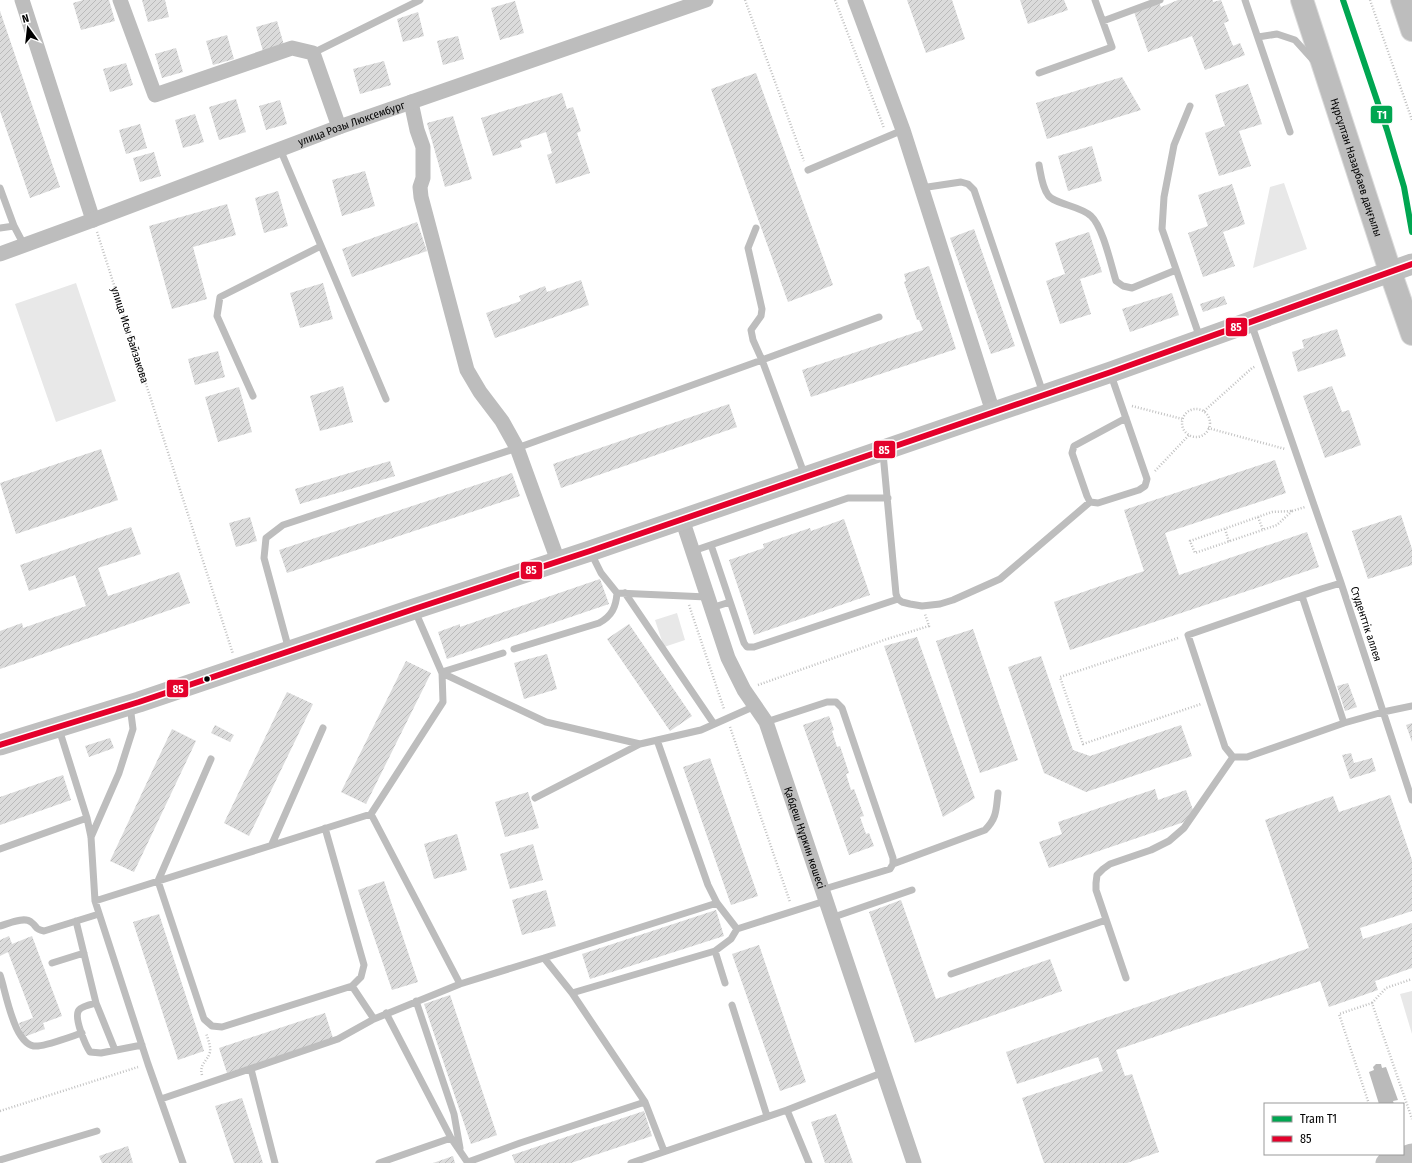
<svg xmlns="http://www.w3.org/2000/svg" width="1412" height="1163" viewBox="0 0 1412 1163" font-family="'Fira Sans Condensed',sans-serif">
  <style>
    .park { fill: #e8e8e8 }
    .water { fill: #bababa }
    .building { fill: url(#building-hatch) }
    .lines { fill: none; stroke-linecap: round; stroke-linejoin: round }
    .primary-casing { stroke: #dbdbdb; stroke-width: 24 }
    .path { stroke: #c2c2c2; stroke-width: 2.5; stroke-dasharray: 1 2; stroke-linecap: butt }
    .lane { stroke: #bdbdbd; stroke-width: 7 }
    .street { stroke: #bdbdbd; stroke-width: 15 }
    .secondary { stroke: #bfbfbf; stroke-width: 21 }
    .primary { stroke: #bdbdbd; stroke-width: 22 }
    .bus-1-casing { stroke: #fff; stroke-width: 9 }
    .bus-1 { stroke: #e4002b; stroke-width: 6 }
    .tram-1-casing { stroke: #fff; stroke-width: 9 }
    .tram-1 { stroke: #00a651; stroke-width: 6 }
    .bus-dot { fill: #000; stroke: #fff; stroke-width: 1.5 }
    .labels { text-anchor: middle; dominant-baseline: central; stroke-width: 4; stroke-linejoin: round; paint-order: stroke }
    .street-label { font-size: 11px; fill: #000; stroke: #fff }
    .line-badge { stroke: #fff; stroke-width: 1.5 }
    .badge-label { font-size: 11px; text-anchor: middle; font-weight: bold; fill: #fff }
  </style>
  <defs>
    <pattern id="building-hatch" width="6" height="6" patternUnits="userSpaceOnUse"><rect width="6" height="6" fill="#dbdbdb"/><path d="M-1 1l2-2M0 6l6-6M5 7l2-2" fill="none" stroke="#bababa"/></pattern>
  </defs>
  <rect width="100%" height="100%" fill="#fff"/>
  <path class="park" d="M1284,183L1307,249L1253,268L1270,187Z
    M76,283L116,401L56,422L15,304Z
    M677,613L685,640L664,647L655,620Z
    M1412,991V1034L1400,994Z"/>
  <path class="water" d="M1376,1064H1381L1382,1068L1386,1067L1398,1100L1393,1101L1394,1104H1379L1369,1072L1374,1070L1373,1067Z"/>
  <path class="building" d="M83,0H109L115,21L81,30L73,3Z
    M142,0H165L169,17L148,22Z
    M907,0H952L965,39L926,53Z
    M1020,0H1064L1068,10L1028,24Z
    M1178,0H1213V2L1221,0L1229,21L1224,23L1233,46L1240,43L1245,55L1205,70L1192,36L1148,52L1134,12L1159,3L1161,7Z
    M515,1L524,33L500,40L491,8Z
    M0,11L60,187L30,198L0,111Z
    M418,12L424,36L403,42L397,19Z
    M277,21L284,45L263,51L256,27Z
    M227,35L234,59L213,65L206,41Z
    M458,36L464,59L443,65L437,41Z
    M176,48L183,72L162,78L155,54Z
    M384,61L391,85L360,94L353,69Z
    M126,63L133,85L110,92L103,69Z
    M756,73L833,285L788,302L711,89Z
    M1122,77L1141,110L1047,139L1036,103Z
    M1248,84L1262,124L1239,131L1251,166L1219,176L1205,133L1225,126L1215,95Z
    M562,93L567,109L573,107L581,131L577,133L590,173L556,184L547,155L552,153L546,132L520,141L522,147L493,156L481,118Z
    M236,99L246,132L219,140L209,107Z
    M280,100L287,124L266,130L259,106Z
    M195,114L204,142L183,148L175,120Z
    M453,116L472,179L445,187L427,123Z
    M140,124L147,148L126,154L119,130Z
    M1092,146L1102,181L1068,191L1058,156Z
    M154,152L161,176L140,182L133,158Z
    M365,171L375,206L342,216L332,180Z
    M1232,184L1245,224L1223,232L1235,266L1203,277L1188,233L1208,226L1198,195Z
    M278,191L288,226L264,233L255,198Z
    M227,204L236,235L193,247L207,299L172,309L149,226Z
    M417,222L427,251L352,277L342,249Z
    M974,229L1015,346L991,354L950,238Z
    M1089,232L1102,272L1080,279L1091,314L1060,324L1046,281L1065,274L1055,243Z
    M929,266L956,349L811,397L802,370L923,330L919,320H917L904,282L906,281L904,274Z
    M581,280L589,305L495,338L486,313L521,301L519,296L545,286L547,292Z
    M323,283L333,319L300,328L290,293Z
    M1172,293L1179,315L1130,332L1122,309Z
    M1224,296L1227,304L1203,312L1200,304Z
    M1337,329L1346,356L1298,372L1292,352L1304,348L1302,340Z
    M218,351L225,377L195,385L188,359Z
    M343,386L353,422L320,431L310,396Z
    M1332,386L1342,412L1349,410L1361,445L1325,458L1303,396Z
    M239,387L252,432L218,442L205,397Z
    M729,404L737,427L561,488L553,464Z
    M101,449L118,500L16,534L0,483Z
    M1275,460L1286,493L1165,533L1179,575L1307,532L1319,567L1070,650L1054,602L1144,571L1124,510Z
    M390,461L395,476L300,504L295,489Z
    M512,473L520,496L287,573L279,550Z
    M1401,515L1412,549V565L1368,579L1352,531Z
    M250,517L257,541L236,547L229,523Z
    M844,519L870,595L754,635L729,560L764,548L763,544L810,528L811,531Z
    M131,527L141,554L98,568L108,596L179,572L190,603L0,669V631L22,623L23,628L86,606L75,575L29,591L20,565Z
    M600,579L609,604L447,659L438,632L460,624V627Z
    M629,624L692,716L670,731L607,639Z
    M973,629L1018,760L980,773L936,641Z
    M917,637L975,798L943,817L884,646Z
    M547,654L557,689L524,699L514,663Z
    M1041,656L1073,750L1090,756L1181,725L1192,756L1086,792L1044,773L1008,667Z
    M406,661L431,673L366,804L341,792Z
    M1348,683L1357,707L1345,711L1337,686Z
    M287,692L313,704L249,836L224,823Z
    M829,716L834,730L832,731L837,747L840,746L849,773L846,774L851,790L854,789L864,816L860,817L866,834L869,833L874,846L849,855L803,725Z
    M1412,723V742L1406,725Z
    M215,725L234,735L230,742L211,733Z
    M172,729L196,741L134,872L110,861Z
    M110,738L114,748L89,757L85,746Z
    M1351,753L1354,763L1372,758L1376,771L1350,779L1342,755Z
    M710,758L758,896L731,905L683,767Z
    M63,775L71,800L0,825V797Z
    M1155,789L1158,800L1186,790L1193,810L1187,821L1049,868L1039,842L1062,834L1058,822Z
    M528,792L539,828L505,837L495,802Z
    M1390,795L1412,860V911L1360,928L1363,939L1412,923V968L1375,981L1378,990L1329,1007L1320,981L1116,1050L1125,1076L1132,1074L1159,1152L1127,1163H1044L1022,1098L1103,1071L1098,1057L1017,1084L1006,1052L1309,948L1265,820L1333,796L1339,812Z
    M457,834L467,870L434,879L424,844Z
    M533,844L543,880L510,889L500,854Z
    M384,881L418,982L392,990L358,890Z
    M546,890L556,926L522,935L512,900Z
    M901,900L936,999L1050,959L1062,991L915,1043L869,912Z
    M716,910L724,936L590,979L582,954Z
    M159,914L204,1051L178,1060L133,922Z
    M9,936L12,944L32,936L62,1016L43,1023L45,1029L24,1037L19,1023L33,1018L8,952L0,956V940Z
    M759,945L806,1082L780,1091L732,954Z
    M450,995L497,1135L471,1144L424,1004Z
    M325,1013L333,1038L227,1073L219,1048Z
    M242,1098L263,1163H234L215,1106Z
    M644,1111L652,1136L571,1163H515L512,1155Z
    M836,1114L853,1163H825L811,1122Z
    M128,1146L133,1163H102L99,1156Z
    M453,1156L455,1163H433Z"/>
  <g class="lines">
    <g class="primary-casing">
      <g id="primary">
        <path id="s4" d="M1302,0L1390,271L1412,334"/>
        <path d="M1402,0L1412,30"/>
      </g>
    </g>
    <g class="path">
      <path d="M745,0L804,161"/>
      <path d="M835,0L884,128"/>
      <path d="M1370,0L1412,120"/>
      <path id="s1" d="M97,232L233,654"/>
      <path d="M1132,406L1182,419"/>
      <circle cx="1196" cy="423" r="14"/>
      <path d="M1204,411L1252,368L1256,366"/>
      <path d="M1208,428L1285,449"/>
      <path d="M1155,471L1189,435"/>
      <path d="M1292,511L1277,525L1195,553L1190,541L1272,512Z"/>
      <path d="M1292,511L1305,507"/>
      <path d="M1258,517L1263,530"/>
      <path d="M1225,529L1229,542"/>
      <path d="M689,605L724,709"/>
      <path d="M1178,638L1060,677L1083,744L1201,704"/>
      <path d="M758,685L887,639L929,626L925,614"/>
      <path d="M730,727L790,902"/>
      <path d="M1372,1003L1386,988L1412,979"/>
      <path d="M202,1075C199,1064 207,1062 210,1052C211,1047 208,1039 206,1033"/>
      <path d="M1369,1104L1339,1014L1372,1003L1412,1119"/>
      <path d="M0,1111L138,1067"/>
    </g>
    <path class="lane" d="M1245,0L1290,132
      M1103,21L1160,0
      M1258,37L1277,34L1295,40L1313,60
      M313,53L420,0
      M1039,73L1112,47L1095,0
      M1190,106L1174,145L1164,197L1162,229L1200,338
      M280,149L386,399
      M1039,165C1041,175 1042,187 1048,195C1054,204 1081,206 1091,216C1103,227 1111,265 1116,281L1123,286L1132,288L1176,270
      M808,170L903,130
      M0,188L14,226L24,245
      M921,188L961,182L968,184L974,190L1043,393
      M0,228L14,226
      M1251,323L1341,583L1412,800
      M1111,375L1147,479L1145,486L1139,490L1098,503L1090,502L1087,496L1072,453L1074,446L1126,418
      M253,396L217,316L220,297L321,246
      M883,453L896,594L898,599L902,602L910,604L922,606L940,604L953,600L1000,579L1090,502
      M805,476L762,360L879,317
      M711,545L744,643L747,647H754L898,599
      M693,551L848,498H888
      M591,553L601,573L617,593L707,597
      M625,593L714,724
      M1302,596L1344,723L1247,757H1233L1225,747L1188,635L1321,589L1341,583
      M711,608L730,602
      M415,611L442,673L546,722L640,744L701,730L755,706
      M514,649L599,623C612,616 616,607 617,593
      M289,650L264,558L266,538L283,525L517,448L762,360L753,340L751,330L761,316L762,309L748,248L756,228
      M766,722L827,702H836L842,708L893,858V864L890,869L821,890
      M1344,723L1383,712L1412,706
      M59,729L87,818L91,837L95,901L148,1064L183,1163
      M657,740L708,885L717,903L737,929L825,901
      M211,759L158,881L204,1019L212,1026L222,1027L352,986L361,977L364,965L325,828
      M535,798L640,744
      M371,814L460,984
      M91,837L119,773L133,729L130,706
      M272,844L323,728
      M0,849L87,818
      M893,864L985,830C997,818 996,810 998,793
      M95,901L371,814L443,702L442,672L503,653
      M831,918L912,890
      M76,921L96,1003L115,1050
      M0,926C8,924 24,916 31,922C38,927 34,929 44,931L99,914
      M715,951L725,983
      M544,958L717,903
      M52,963L84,953
      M951,974L1106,920
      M0,975C6,991 14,1049 38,1046C49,1045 70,1037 82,1033
      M1126,978L1096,890V883L1097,875L1103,869L1110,864L1151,850L1169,841L1184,828L1233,757
      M352,986L374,1019
      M572,993L645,1102L664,1151
      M416,1001L454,1114L460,1148
      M96,1003C92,1004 82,1006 79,1010C73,1017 86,1046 90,1052L101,1053L142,1045
      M732,1005L767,1116
      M386,1013L451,1138L468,1163
      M251,1069L275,1163
      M161,1099L338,1039L374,1019L460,984L544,958L572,993L715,951L731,939L737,929
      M787,1110L809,1163
      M0,1160L97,1131
      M468,1162L520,1143L645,1102
      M379,1163L451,1138
      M631,1163L787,1110L884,1072"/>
    <g class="street">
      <path d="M22,0L93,220"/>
      <path d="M120,0L155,95L292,48L313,53L339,127"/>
      <path d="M855,0L903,130L993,412"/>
      <path d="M411,102L417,130L423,147V178L420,187L421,197L467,370L480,392L502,421L517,448L558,561"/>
      <path id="s2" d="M0,254L93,220L339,127L706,0"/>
      <path id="s3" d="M682,519L728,658L744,690L766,722L914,1163"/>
    </g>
    <path class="secondary" d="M0,745L139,702L414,609L590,551L1111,372L1412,264
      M1386,1163L1412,1154"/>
    <use href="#primary" class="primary"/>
    <g class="bus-1-casing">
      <path id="bus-1" d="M0,745L139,702L414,609L590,551L1111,372L1412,264"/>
    </g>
    <use href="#bus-1" class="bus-1"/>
    <g class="tram-1-casing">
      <path id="tram-1" d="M1343,0L1387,130L1404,187L1412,232"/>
    </g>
    <use href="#tram-1" class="tram-1"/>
  </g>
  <circle class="bus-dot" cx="207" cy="679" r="3.5"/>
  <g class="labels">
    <g class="street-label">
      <text stroke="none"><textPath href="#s2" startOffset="375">улица Розы Люксембург</textPath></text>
      <text stroke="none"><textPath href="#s4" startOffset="176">Нұрсұлтан Назарбаев даңғылы</textPath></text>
      <text stroke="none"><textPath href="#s1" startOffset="108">улица Исы Байзакова</textPath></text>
      <text transform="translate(1366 624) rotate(72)">Студенттік аллея</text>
      <text stroke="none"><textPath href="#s3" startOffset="343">Қабдеш Нұркин көшесі</textPath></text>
    </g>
  </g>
  <g class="line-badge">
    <rect x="1370" y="105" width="23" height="19" rx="4" fill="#00a651"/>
    <rect x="1225" y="317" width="23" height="20" rx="4" fill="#e4002b"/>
    <rect x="873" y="440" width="23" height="19" rx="4" fill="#e4002b"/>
    <rect x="520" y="561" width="23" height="19" rx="4" fill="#e4002b"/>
    <rect x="166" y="679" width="23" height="19" rx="4" fill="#e4002b"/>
  </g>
  <g class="badge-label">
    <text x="1382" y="119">T1</text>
    <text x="1236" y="331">85</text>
    <text x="884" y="454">85</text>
    <text x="531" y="574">85</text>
    <text x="178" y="693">85</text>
  </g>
  <rect x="1264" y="1103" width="140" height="52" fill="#ffffff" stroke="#999999"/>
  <rect x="1272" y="1116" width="20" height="6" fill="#00a651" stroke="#999999"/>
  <text x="1300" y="1123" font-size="12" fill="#000000">Tram T1</text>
  <rect x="1272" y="1136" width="20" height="6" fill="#e4002b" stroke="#999999"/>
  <text x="1300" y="1143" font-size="12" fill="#000000">85</text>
  <g transform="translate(28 28) rotate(345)" stroke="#ffffff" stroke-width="3" paint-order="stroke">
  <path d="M0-3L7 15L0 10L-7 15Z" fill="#000000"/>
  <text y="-6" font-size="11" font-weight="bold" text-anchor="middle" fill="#000000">N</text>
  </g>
</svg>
